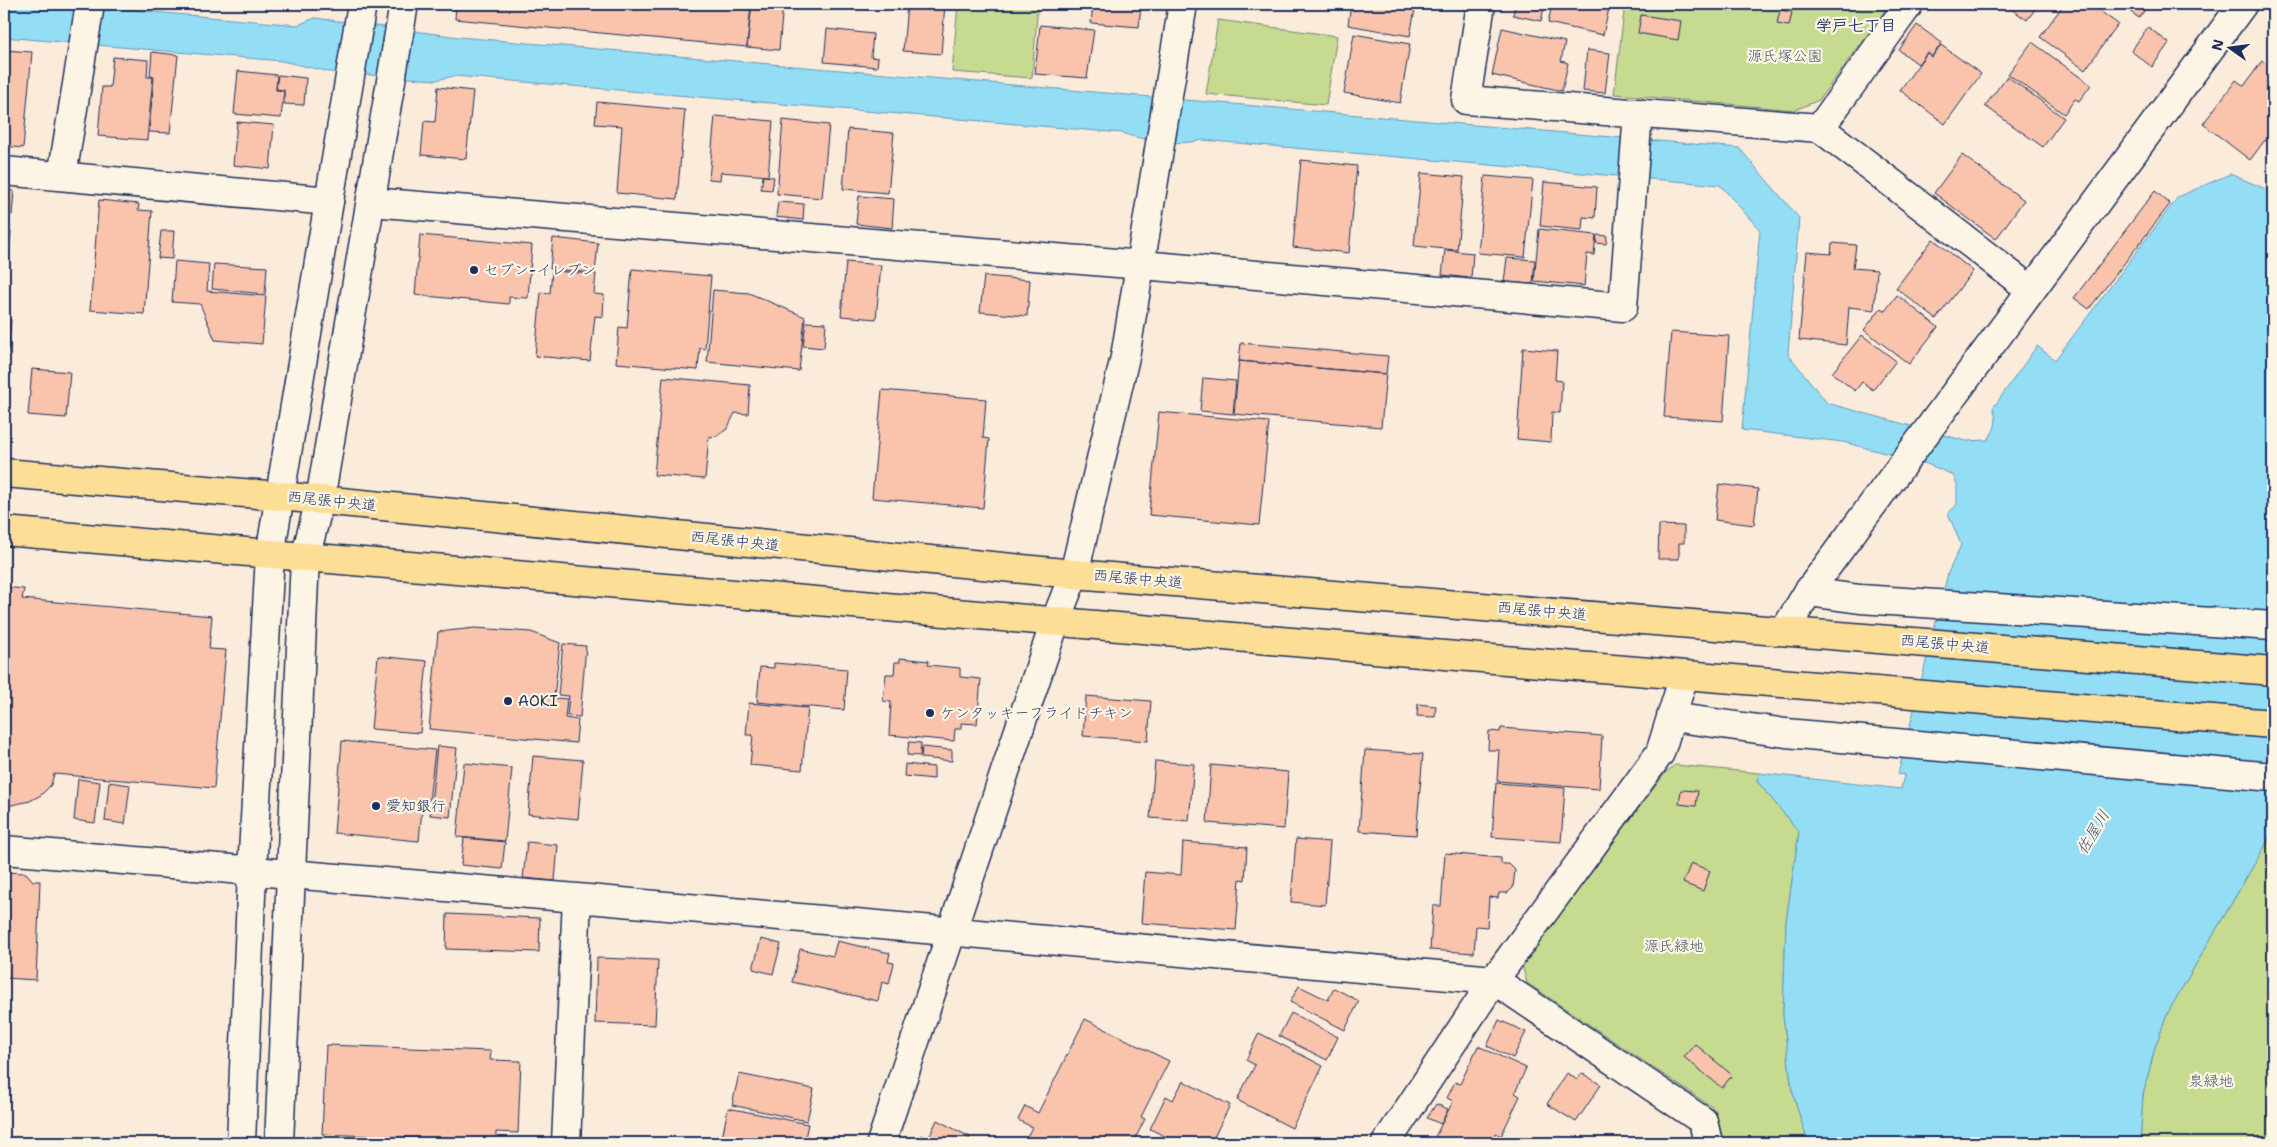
<svg xmlns="http://www.w3.org/2000/svg" width="2277" height="1147" viewBox="0 0 2277 1147" font-family="'Shantell Sans','Klee One',sans-serif">
  <style>
    .green { fill: #c6da90; stroke: #708477 }
    .water { fill: #94def5; stroke: #6498b9 }
    .building { fill: #f9c3ac; stroke: #1b2f5e }
    .lines { fill: none; stroke-linecap: round; stroke-linejoin: round }
    .street-casing { stroke: #1b2f5e; stroke-width: 31 }
    .secondary-casing { stroke: #1b2f5e; stroke-width: 31 }
    .primary-casing { stroke: #1b2f5e; stroke-width: 31 }
    .street { stroke: #fcf5e5; stroke-width: 28 }
    .secondary { stroke: #fcf5e5; stroke-width: 28 }
    .primary { stroke: #fcde96; stroke-width: 28 }
    .poi-dot { fill: #1b2f5e; stroke: #fcf5e5; stroke-width: 2 }
    .labels { text-anchor: middle; dominant-baseline: central; stroke-width: 4.5; stroke-linejoin: round; paint-order: stroke }
    .park-label { font-size: 15px; fill: #465a6a; stroke: #fcf5e5 }
    .poi-label { font-size: 15px; fill: #1b2f5e; stroke: #fcf5e5; text-anchor: start }
    .street-label { font-size: 15px; fill: #1b2f5e; stroke: #fcf5e5 }
    .neighbourhood-label { font-size: 16px; font-weight: bold; fill: #1b2f5e; stroke: #fcf5e5 }
    .water-label { font-size: 16px; font-style: italic; fill: #33527c; stroke: #fcf5e5 }
  </style>
  <rect width="100%" height="100%" fill="#fbebda"/>
  <filter id="ink" filterUnits="userSpaceOnUse"><feTurbulence type="fractalNoise" baseFrequency=".02" numOctaves="2"/><feDisplacementMap in="SourceGraphic" scale="10" xChannelSelector="R" yChannelSelector="G"/><feConvolveMatrix kernelMatrix="1 2 1 2 8 2 1 2 1" color-interpolation-filters="sRGB"/></filter>
  <g filter="url(#ink)">
    <path class="green" d="M958,4H1038L1032,78L952,72Z
      M1625,4H1890L1819,100L1795,110L1614,94Z
      M1218,20L1337,36L1326,105L1206,94Z
      M1675,765L1759,773L1757,781L1799,832L1786,922L1783,1014L1792,1090L1808,1143H1724L1715,1109L1527,983L1522,965L1665,773Z
      M2273,832V1143H2140L2143,1095L2155,1047L2168,1012Z"/>
    <path class="water" d="M4,4H64L298,25L315,18L459,37L1739,148L1799,218L1788,354L1827,403L1966,441L1988,440C1996,427 1998,422 1993,408L2037,346L2055,360L2178,197L2230,174L2273,192V832L2168,1012L2155,1047L2143,1095L2140,1143H1808L1792,1090L1783,1014L1786,922L1799,832L1757,781L1759,773L1901,789L1904,775L1898,774L1948,573L1961,545L1948,513L1957,505V484L1953,475L1927,464L1843,442L1742,430L1760,230L1720,185L1202,140C1176,146 1146,141 1122,133L454,76L436,80L330,72L282,61L4,37Z"/>
    <path class="building" d="M456,4H751L747,47L455,19Z
      M752,4H783L779,50L747,47Z
      M907,4H945L941,54L903,51Z
      M1093,4H1141L1139,27L1091,23Z
      M1351,4H1416L1410,36L1348,25Z
      M1515,4H1545L1541,21L1513,15Z
      M1552,4H1610L1603,35L1548,23Z
      M2004,4H2039L2027,20Z
      M2064,4H2090L2118,24L2085,70L2040,37Z
      M2120,4H2149L2139,18Z
      M1780,10L1792,12L1789,26L1777,24Z
      M1641,15L1681,21L1678,40L1638,33Z
      M1040,25L1094,30L1087,78L1035,74Z
      M1917,25L1942,43L1932,56L1927,52L1918,64L1899,50Z
      M2148,27L2169,43L2152,67L2131,51Z
      M1502,28L1565,42L1561,61L1568,63L1562,91L1492,75Z
      M827,29L873,34L871,57L878,58L877,67L824,62Z
      M1354,34L1410,44L1400,103L1344,93Z
      M2032,42L2091,85L2079,101L2075,99L2064,114L2008,74Z
      M1941,45L1981,74L1945,124L1900,90L1927,53L1932,57Z
      M4,50L32,52L23,148L4,146Z
      M1587,50L1610,53L1605,93L1583,91Z
      M152,52L178,55L170,133L149,132L154,77L150,76Z
      M113,57L148,60L147,77H153L147,140L98,136L102,87H110Z
      M2262,61L2271,68L2273,65V146L2265,140L2250,160L2203,124L2236,80L2244,86Z
      M238,71L277,75L276,90L284,91L281,118L234,114Z
      M278,75L306,78L304,105L284,104V90L276,89Z
      M2007,76L2064,118L2043,147L1985,106Z
      M438,87L473,91L466,159L421,155L424,121L435,122Z
      M597,102L685,110L677,199L617,193L622,126L595,124Z
      M715,116L773,121L768,176L721,172L720,180L709,179Z
      M783,120L829,125L822,198L777,194Z
      M237,122L274,125L270,169L233,165Z
      M848,129L894,133L888,193L843,189Z
      M1962,155L2024,200L1996,239L1934,193Z
      M1301,160L1357,166L1349,253L1293,247Z
      M1421,173L1464,177L1457,250L1414,246Z
      M763,176L774,177L772,190L761,189Z
      M1485,176L1533,180L1525,257L1478,253Z
      M1544,182L1597,187L1595,218L1583,217L1582,230L1540,226Z
      M4,190L14,191L12,215L4,214Z
      M2155,191L2170,204L2089,309L2074,298Z
      M859,196L894,199L892,228L856,224Z
      M99,200L139,204L138,210L152,211L144,314L90,310Z
      M778,202L804,204L803,220L776,217Z
      M4,216H6L5,231L11,232L5,291H4Z
      M1539,229L1596,235L1594,255L1587,254L1584,286L1534,281Z
      M161,231H174L172,259L158,258Z
      M420,235L532,245L528,298L509,297V304L415,295Z
      M1597,235L1607,236L1606,244L1596,243Z
      M553,238L598,243L595,273L550,269Z
      M1933,239L1973,271L1936,319L1896,288Z
      M1832,243L1856,245L1853,268L1877,270L1874,310L1849,307L1846,345L1799,340L1807,252L1831,254Z
      M1445,250L1473,253L1471,278L1442,275Z
      M1507,258L1535,260L1533,284L1504,282Z
      M175,261L209,264L207,291L266,296L262,344L215,340L200,304L172,302Z
      M846,262L881,265L876,319L841,316Z
      M214,264L267,267L265,294L212,289Z
      M632,269L711,276L705,349L700,348L698,370L616,363L619,327L627,328Z
      M552,271L596,274L594,294L604,295L603,317L595,316L590,361L535,356L541,292L550,293Z
      M984,276L1030,280L1027,316L980,312Z
      M713,290L749,293L805,317L799,371L707,362Z
      M1897,295L1938,327L1909,364L1864,330L1881,308L1885,311Z
      M4,320H11L7,369H4Z
      M806,322L826,323L824,348L803,346Z
      M1671,332L1729,336L1723,421L1664,417Z
      M1862,335L1896,361L1873,390L1862,382L1855,391L1832,373Z
      M1241,343L1388,356L1386,374L1239,361Z
      M1523,348L1557,351L1555,380L1562,381L1560,413L1552,412L1551,442L1517,439Z
      M1239,361L1386,374L1381,427L1234,414Z
      M32,369L70,372L66,418L28,415Z
      M663,377L750,385L748,414L735,413L727,429L717,436L709,437L705,479L654,475Z
      M1203,378L1236,381L1233,414L1200,411Z
      M882,390L986,399L983,438L989,439L983,508L872,498Z
      M1159,412L1269,422L1259,525L1149,515Z
      M1719,484L1758,489L1754,525L1715,520Z
      M1659,525L1684,526V543H1679V559H1658Z
      M4,587L24,589L22,599L212,616L209,649L226,650L214,788L54,774L51,785L41,795L30,801L7,806L4,832Z
      M475,628L531,632L560,643L554,698L567,699L565,718L578,720L576,743L429,729L438,632Z
      M563,644L586,646L580,717L567,716L569,696L558,695Z
      M378,656L427,661L420,733L371,729Z
      M900,658L929,661L928,665L960,668V677L981,679L977,724L961,723V729H955L954,741L889,735L891,702L883,701L886,674H894L895,662H900Z
      M774,663L847,669L844,710L757,702L760,667L774,668Z
      M1086,696L1151,701L1148,741L1083,736Z
      M749,703L808,708L802,770L750,765L753,735H746Z
      M1418,704L1436,706L1435,717L1417,716Z
      M1501,728L1602,736L1599,789L1497,781L1499,750H1488L1489,731L1500,732Z
      M342,741L435,750L428,810L422,809L419,841L334,833Z
      M909,742L921,743L920,756L907,755Z
      M437,746L457,748L450,817L430,815Z
      M922,747L952,750V761L921,758Z
      M1365,750L1423,754L1416,835L1359,831Z
      M533,756L583,760L578,819L528,814Z
      M1155,761L1194,764L1189,821L1150,818Z
      M464,763L512,768L505,841L457,837Z
      M905,764L934,767V779L904,776Z
      M1211,765L1288,772L1284,829L1207,823Z
      M78,779L100,782L95,823L74,820Z
      M109,782L130,785L125,824L105,821Z
      M1496,783L1565,788L1561,842L1492,837Z
      M1681,790L1698,791L1696,806L1679,804Z
      M464,838L505,842L502,869L461,865Z
      M1296,839L1330,842L1325,905L1291,902Z
      M527,842L558,845L555,881L523,878Z
      M1183,842L1247,847L1245,880L1240,879L1236,930L1141,923L1145,872L1181,875Z
      M1445,853L1501,858V864H1509L1515,870L1513,888L1507,893H1499L1498,898L1489,897L1487,927L1476,926L1474,953L1430,950L1433,906H1441Z
      M1691,863L1710,871L1703,891L1683,883Z
      M4,872L26,873L33,881H40L36,980L4,978Z
      M447,914L540,918L539,952L446,949Z
      M761,939L781,944L773,974L753,969Z
      M837,941L890,953L888,962L894,963L889,984L882,982L878,1001L792,982L800,949L833,956Z
      M597,958L658,960L655,1025L595,1023Z
      M1299,986L1328,1000L1334,988L1359,1001L1345,1030L1290,1002Z
      M1291,1013L1338,1037L1327,1060L1279,1036Z
      M1085,1019L1169,1061L1141,1117L1145,1119L1133,1143H1024L1032,1127L1018,1120L1025,1106L1038,1113Z
      M1499,1020L1526,1032L1513,1058L1487,1046Z
      M1259,1033L1323,1066L1292,1128L1237,1100L1255,1065L1246,1060Z
      M1695,1044L1732,1075L1722,1088L1684,1057Z
      M326,1045L491,1051L490,1060L521,1061L518,1133L496,1132V1141L322,1134Z
      M1478,1046L1526,1068L1515,1093L1520,1096L1501,1136L1496,1133L1491,1143H1432L1453,1101L1447,1098L1455,1082L1460,1084Z
      M1567,1073L1577,1080L1582,1073L1601,1085L1576,1122L1547,1104Z
      M739,1074L814,1089L807,1121L732,1105Z
      M1183,1081L1230,1105L1211,1143H1179L1150,1129L1166,1096L1173,1100Z
      M1436,1104L1448,1109L1441,1124L1427,1118Z
      M728,1108L808,1124L804,1143H747L722,1138Z
      M937,1120L970,1137L967,1142L970,1143H917L921,1135L928,1139Z"/>
    <g class="lines">
      <g class="street-casing">
        <path id="street" d="M1481,4L1466,100L1820,128L2031,290
          M1820,128L1909,4
          M4,171L329,201
          M62,176L90,4
          M371,202L1142,265L1623,307L1638,113
          M1808,592L1860,599L2273,626
          M1671,717L1786,733L2273,777
          M4,850L577,898L1494,980L1703,1121L1708,1143
          M566,1143L577,898
          M1386,1143L1494,980L1660,753L1684,676"/>
      </g>
      <g class="secondary-casing">
        <path id="secondary" d="M1785,630L1808,592L2243,4
          M241,1143L252,871L270,555L362,4
          M279,1143L305,558L320,500L404,4
          M881,1143L1055,622L1074,574L1125,357L1183,4"/>
      </g>
      <g class="primary-casing">
        <path id="primary" d="M4,473L280,496L1074,574L2273,671
          M4,531L1409,652L2273,724"/>
      </g>
      <use href="#street" class="street"/>
      <use href="#secondary" class="secondary"/>
      <use href="#primary" class="primary"/>
    </g>
  </g>
  <g class="poi-dot">
    <circle cx="474" cy="270" r="5"/>
    <circle cx="508" cy="701" r="5"/>
    <circle cx="930" cy="713" r="5"/>
    <circle cx="376" cy="806" r="5"/>
  </g>
  <g class="labels">
    <g class="park-label">
      <text x="1785" y="56">源氏塚公園</text>
      <text x="1674" y="946">源氏緑地</text>
      <text x="2211" y="1081">泉緑地</text>
    </g>
    <g class="poi-label">
      <text x="484" y="270">セブン-イレブン</text>
      <text x="518" y="701">AOKI</text>
      <text x="940" y="713">ケンタッキーフライドチキン</text>
      <text x="386" y="806">愛知銀行</text>
    </g>
    <g class="street-label">
      <text transform="translate(332 501) rotate(6)">西尾張中央道</text>
      <text transform="translate(735 541) rotate(6)">西尾張中央道</text>
      <text transform="translate(1138 579) rotate(5)">西尾張中央道</text>
      <text transform="translate(1542 611) rotate(5)">西尾張中央道</text>
      <text transform="translate(1945 644) rotate(5)">西尾張中央道</text>
    </g>
    <g class="neighbourhood-label">
      <text x="1856" y="25">学戸七丁目</text>
    </g>
    <g class="water-label">
      <text transform="translate(2093 832) rotate(-59)">佐屋川</text>
    </g>
  </g>
  <rect width="2277" height="1147" fill="none" stroke="#fcf5e5" stroke-width="20"/>
  <rect x="10" y="10" width="2257" height="1127" fill="none" stroke="#1b2f5e" stroke-width="2" filter="url(#ink)"/>
  <g transform="translate(2230 48) rotate(284)" stroke="#fcf5e5" stroke-width="4" paint-order="stroke">
  <path d="M0-4L9 19L0 12L-9 19Z" fill="#1b2f5e"/>
  <text y="-8" font-size="14" font-weight="bold" text-anchor="middle" fill="#1b2f5e">N</text>
  </g>
</svg>
